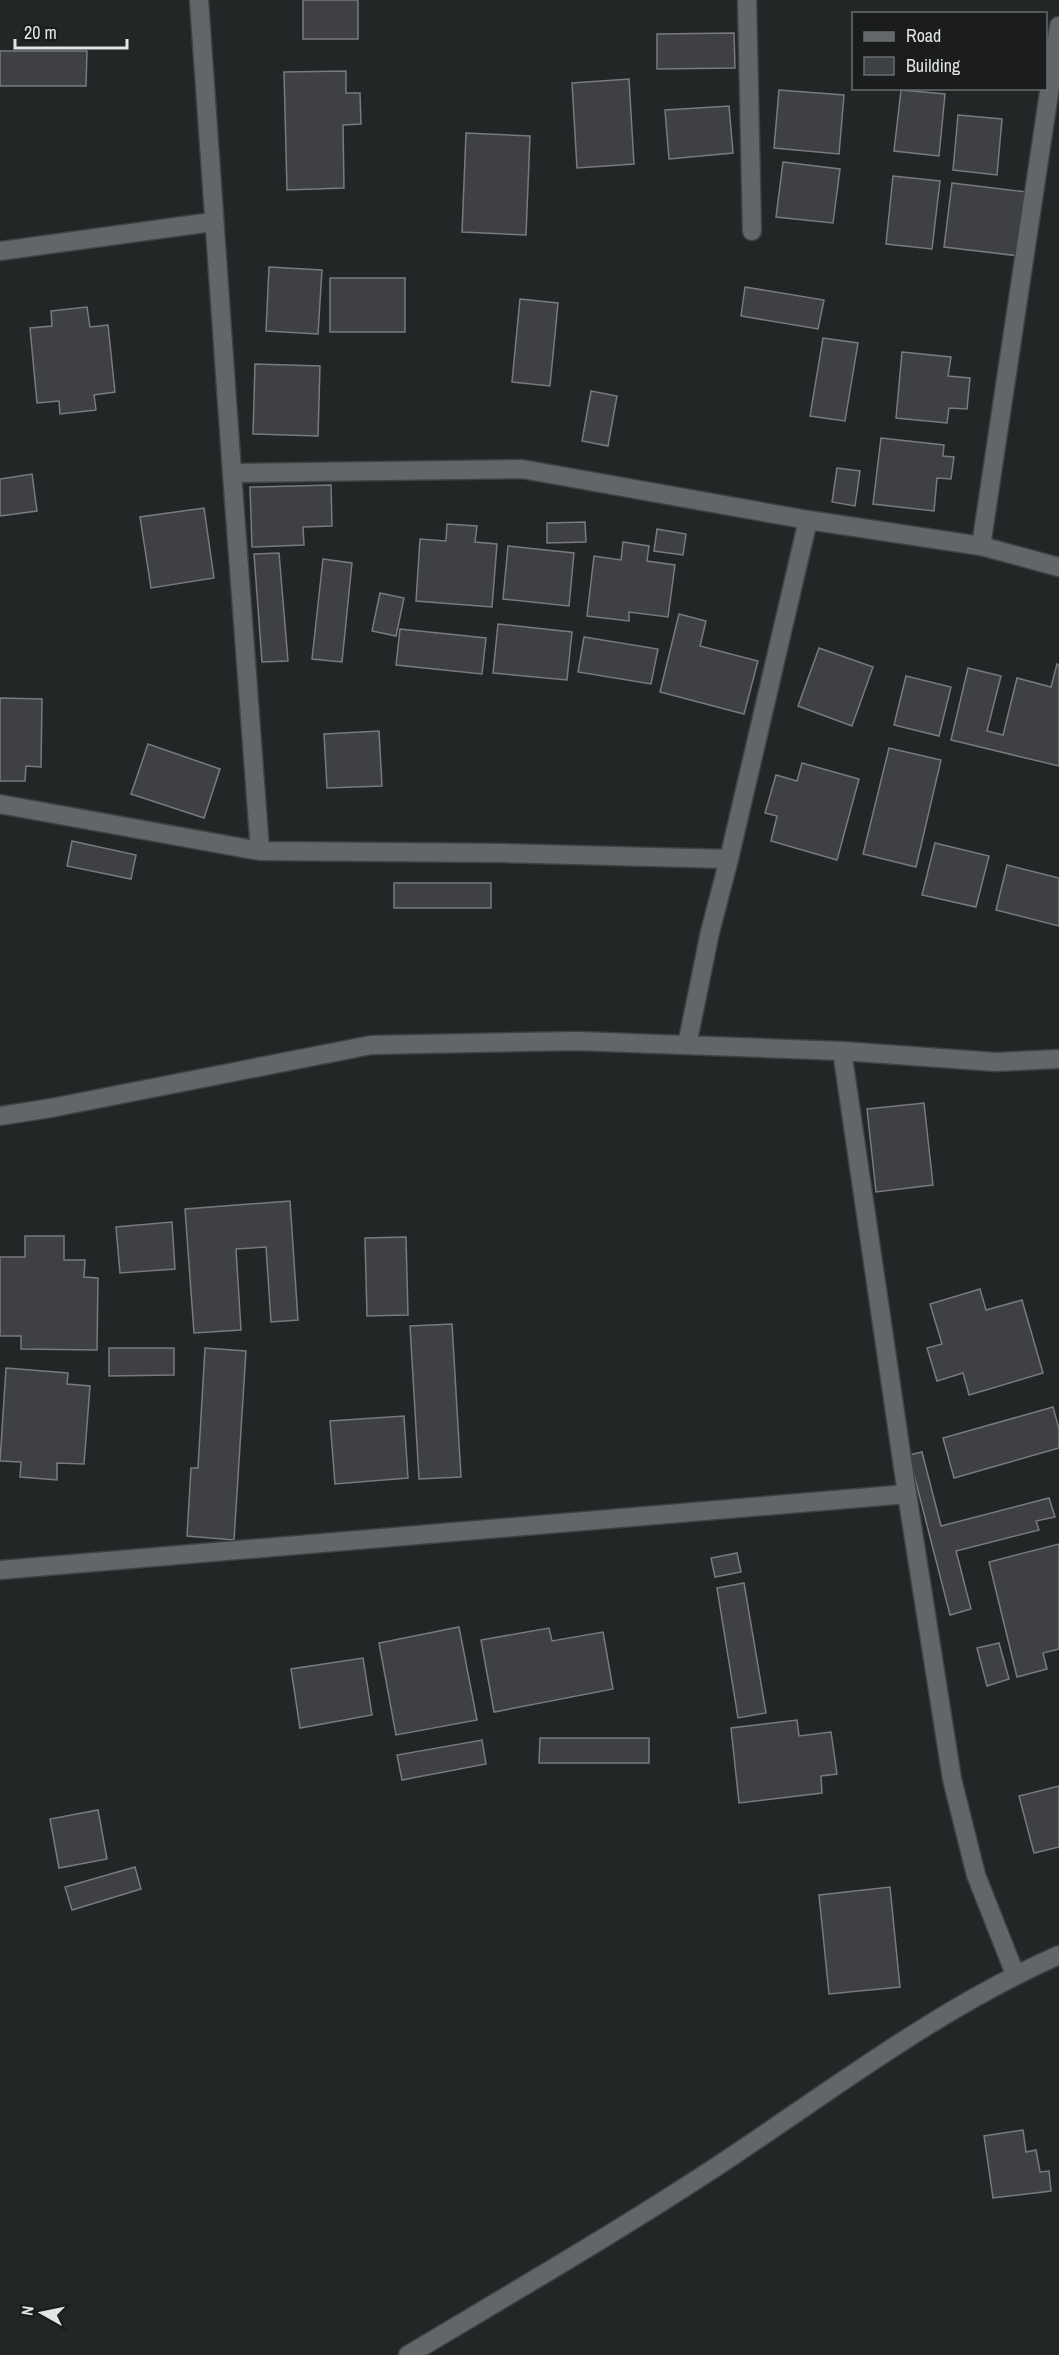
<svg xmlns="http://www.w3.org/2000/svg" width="1059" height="2355" viewBox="0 0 1059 2355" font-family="'Archivo Narrow',sans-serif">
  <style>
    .building { fill: #3f4043; stroke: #787a7d; stroke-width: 1.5 }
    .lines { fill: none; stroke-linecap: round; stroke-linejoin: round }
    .minor-casing { stroke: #3f4243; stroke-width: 21 }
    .minor { stroke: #636668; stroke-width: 18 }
  </style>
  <rect width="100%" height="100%" fill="#232627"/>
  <path class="building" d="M303,0H358V39H303Z
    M734,33L735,68L657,69V34Z
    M0,51H87L86,86H0Z
    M346,71V93H360L361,124L343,125L344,188L287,190L284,72Z
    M629,79L634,164L577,168L572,83Z
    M779,90L844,95L839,154L774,148Z
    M901,90L945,94L939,156L894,151Z
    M729,106L733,153L669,159L665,110Z
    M958,115L1002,119L997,175L953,170Z
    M466,133L530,136L526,235L462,232Z
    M783,162L840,169L833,223L776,217Z
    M893,176L940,181L932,249L886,244Z
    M952,183L1027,192L1019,256L944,247Z
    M269,267L322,270L318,334L266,331Z
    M330,278H405V332H330Z
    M745,287L824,300L818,329L741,316Z
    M520,299L558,303L550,386L512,382Z
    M87,307L90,327L108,325L115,392L94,395L96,410L60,414L59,401L37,403L30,328L52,326L51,311Z
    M823,338L858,343L845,421L810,416Z
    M902,352L951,357L948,376L970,378L967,409L949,408L947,423L896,418Z
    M255,364L320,366L318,436L253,434Z
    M591,391L617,396L608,446L582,441Z
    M881,438L944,445L943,456L954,457L951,479L937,478L934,511L873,504Z
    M837,468L860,471L855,506L832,502Z
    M32,474L37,511L0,516V479Z
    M331,485L332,526L303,527L304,545L252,547L250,487Z
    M204,508L214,578L151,588L140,517Z
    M585,522L586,542L547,543V523Z
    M447,524L477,526L475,542L497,544L492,607L416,601L420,539L446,541Z
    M657,529L686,534L683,555L654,551Z
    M623,542L649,546L647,561L675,565L668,617L629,612V621L587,616L594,556L621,560Z
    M508,546L574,553L569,606L503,599Z
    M279,553L288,661L262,662L254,554Z
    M323,559L352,563L342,662L312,659Z
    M380,593L404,598L396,636L372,631Z
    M679,614L706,621L700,646L758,661L744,714L660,692Z
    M498,624L572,632L567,680L493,673Z
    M400,629L486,638L482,674L396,665Z
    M584,637L658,649L651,684L578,672Z
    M819,648L873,667L852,726L798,706Z
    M1057,664L1059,665V766L951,740L968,668L1001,676L987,731L1003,735L1017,678L1051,687Z
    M906,676L951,687L939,736L894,725Z
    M0,698L42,699L41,767L26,766L25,781H0Z
    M379,731L382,786L327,788L324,734Z
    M148,744L220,769L204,818L131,794Z
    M889,748L941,760L916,867L863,854Z
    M802,763L859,779L837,860L771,841L777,816L765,813L776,775L797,781Z
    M72,841L136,855L131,879L67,866Z
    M935,843L989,856L976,907L922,895Z
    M1007,865L1059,878V926L996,910Z
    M394,883H491V908H394Z
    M924,1103L933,1185L876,1192L867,1109Z
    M290,1201L298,1320L271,1322L266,1247L236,1249L241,1330L194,1333L185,1209Z
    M172,1222L175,1269L120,1273L116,1227Z
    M25,1236H64V1260H85L84,1277L98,1278L97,1350L21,1349V1336H0V1257H25Z
    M406,1237L408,1315L367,1316L365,1238Z
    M980,1289L986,1310L1022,1300L1043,1373L969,1395L963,1373L937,1381L927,1348L942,1344L930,1304Z
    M452,1324L461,1477L419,1479L410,1326Z
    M109,1348H174V1375L109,1376Z
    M205,1348L246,1351L234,1540L187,1536L191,1468H198Z
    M6,1368L68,1373L67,1384L90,1386L84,1464L57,1463V1480L20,1477L21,1462L0,1461Z
    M1053,1407L1059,1429V1448L954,1478L943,1438Z
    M404,1416L408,1478L335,1484L330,1421Z
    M922,1452L941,1526L1049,1498L1055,1517L1036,1521L1039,1530L956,1551L971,1609L950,1615L909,1455Z
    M1059,1544V1649L1043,1653L1047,1669L1017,1677L989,1562Z
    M737,1553L741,1572L715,1577L711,1558Z
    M744,1583L766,1713L738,1718L717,1588Z
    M459,1627L477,1720L396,1735L379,1643Z
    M549,1628L552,1641L603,1632L613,1689L494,1712L481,1640Z
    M999,1643L1009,1679L987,1686L977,1648Z
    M363,1658L372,1715L300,1728L291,1669Z
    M797,1720L799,1736L831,1732L837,1774L821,1776L822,1793L739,1803L731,1728Z
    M540,1738H649V1763H539Z
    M482,1740L486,1764L402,1780L397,1755Z
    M1059,1786V1847L1034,1853L1019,1796Z
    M98,1810L107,1859L59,1868L50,1819Z
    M135,1867L141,1889L72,1910L65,1887Z
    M890,1887L900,1987L829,1994L819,1895Z
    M1023,2130L1026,2152L1036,2150L1040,2172L1049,2171L1051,2191L993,2198L984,2136Z"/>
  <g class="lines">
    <g class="minor-casing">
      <path id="minor" d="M199,0L232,473
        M747,0L752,231
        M0,251L212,222
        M981,546L1059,567
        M0,804L260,851L503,853L729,859L710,932L687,1045
        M260,851L232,473L522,469L808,520
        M729,859L808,520L981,546L1059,26
        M842,1051L907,1494L952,1779L976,1875L1015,1974
        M0,1116L51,1108L371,1045L577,1041L842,1051L996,1062L1059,1059
        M0,1570L907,1494
        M408,2355C515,2291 624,2228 728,2159C836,2087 941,2007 1059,1955"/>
    </g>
    <use href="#minor" class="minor"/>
  </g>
  <rect x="852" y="12" width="195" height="78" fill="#1a1c1e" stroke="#6a6c6e" stroke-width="1.5"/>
  <rect x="864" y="32" width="30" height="9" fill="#636668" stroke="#6a6c6e" stroke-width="1.5"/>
  <text x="906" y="42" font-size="18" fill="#e2e4e5">Road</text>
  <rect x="864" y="57" width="30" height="18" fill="#3f4043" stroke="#6a6c6e" stroke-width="1.5"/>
  <text x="906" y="72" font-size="18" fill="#e2e4e5">Building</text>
  <g transform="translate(42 2313) rotate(279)" stroke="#1a1c1e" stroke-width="4.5" paint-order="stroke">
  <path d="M0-4.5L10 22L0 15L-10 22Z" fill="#e2e4e5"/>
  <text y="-9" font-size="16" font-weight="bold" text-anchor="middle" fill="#e2e4e5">N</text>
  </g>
  <path d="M15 39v9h112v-9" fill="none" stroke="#e2e4e5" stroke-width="3"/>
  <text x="24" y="39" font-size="18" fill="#e2e4e5" stroke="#1a1c1e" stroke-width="4.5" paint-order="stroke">20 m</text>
</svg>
